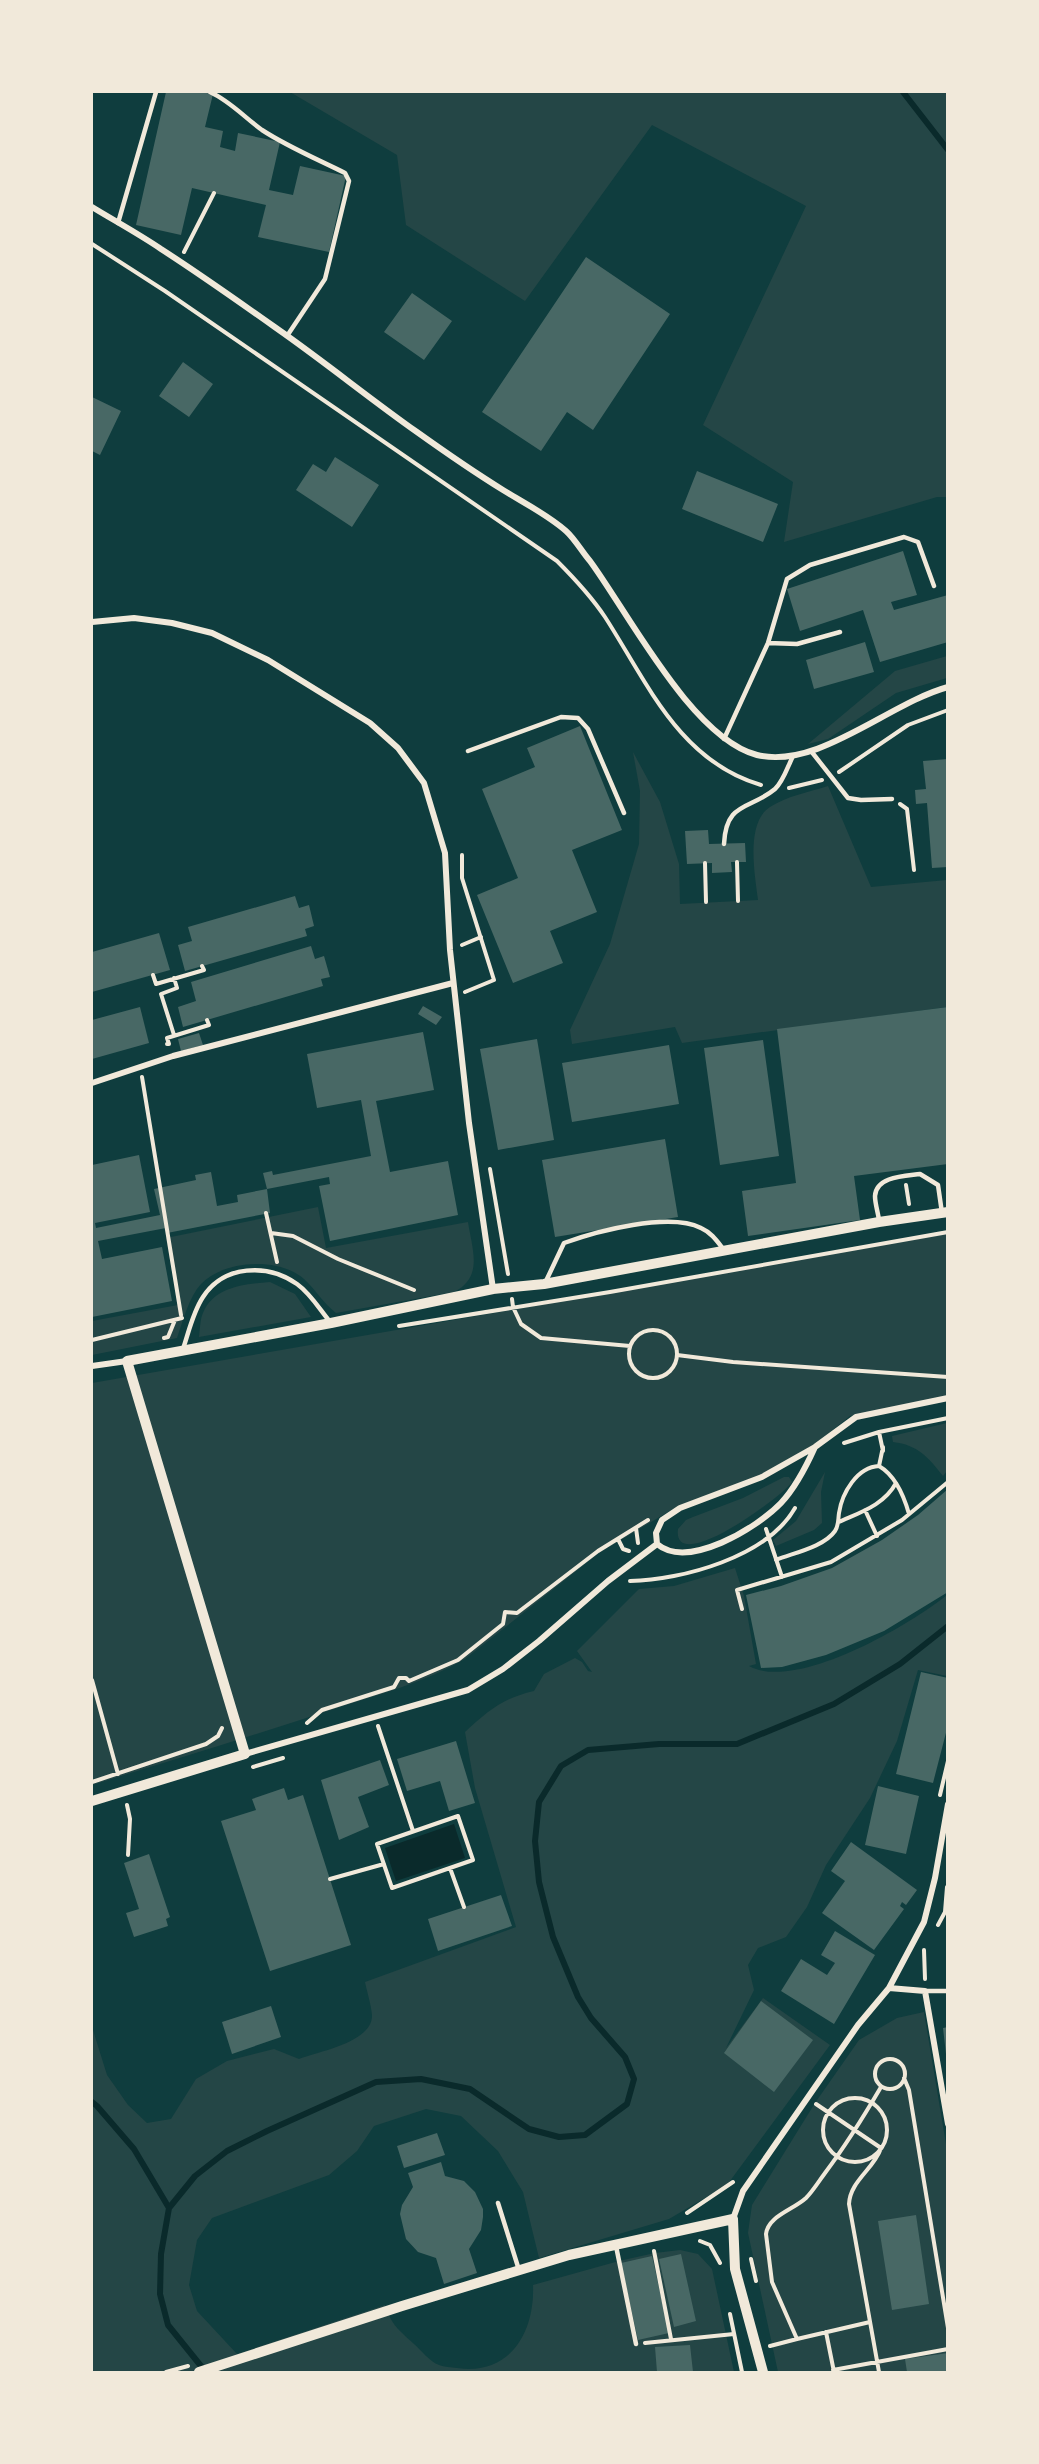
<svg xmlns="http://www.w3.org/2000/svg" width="1039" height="2464" viewBox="0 0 1039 2464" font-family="'Noto Sans',sans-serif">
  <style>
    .green { fill: #244646 }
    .water { fill: #0a2a2b }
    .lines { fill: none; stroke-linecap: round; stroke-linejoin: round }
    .stream { stroke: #0a2a2b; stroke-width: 6 }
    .building { fill: #486865 }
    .path { stroke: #f1e9da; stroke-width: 4 }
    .service { stroke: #f1e9da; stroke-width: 4.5 }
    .minor { stroke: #f1e9da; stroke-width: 6 }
    .tertiary { stroke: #f1e9da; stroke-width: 10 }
  </style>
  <rect width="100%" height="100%" fill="#0f3d3e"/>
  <path class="green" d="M290,92H947V497H937L784,542L793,482L703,425L806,206L652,125L525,301L406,225L397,155Z
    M947,656V678L896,693L828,739L808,744L895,671Z
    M633,752L660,802L679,864L680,904L758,900C755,875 745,823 770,807C787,796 809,792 828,786L871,887L947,880V1007L682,1043L675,1027L572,1044L570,1030L610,944L639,844L640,791Z
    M318,1207L326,1248L468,1222C472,1249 484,1277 454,1292L336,1313C323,1303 316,1290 304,1279C279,1257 224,1260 201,1284C189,1297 183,1321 177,1338L92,1355V1321L178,1305L166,1238Z
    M947,1234V1396L850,1416L800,1456L768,1474L673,1509L599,1553L465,1659C425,1682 380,1694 337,1708C255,1735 173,1760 92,1785V1383Z
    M270,1282L295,1294L311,1317L199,1337C200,1330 200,1319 203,1313C214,1286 246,1284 270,1282Z
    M947,1423V1471L943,1476C928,1457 918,1445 893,1442L892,1436Z
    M825,1472L821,1492L822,1523L814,1530L776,1546L773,1540L796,1521Z
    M784,1477H789L792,1482C781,1498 672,1577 678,1529L686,1520L693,1517L743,1498Z
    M735,1568L744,1596L756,1664L749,1666C796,1692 910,1625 947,1595V1676L918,1670L897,1741L870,1798L826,1865L807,1907L786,1937L758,1948L748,1965L754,1990L726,2048L763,1998L830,2045L727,2185L669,2219L539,2258L523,2192L498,2151L461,2116L426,2109L374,2126L357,2151L329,2175L212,2218L197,2240L189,2285L197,2311L237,2354L385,2305C392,2326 398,2329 414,2344C421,2350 430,2362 439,2365C444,2367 451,2367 457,2368C510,2376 535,2332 533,2285L619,2261L655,2253L680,2250L698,2254L712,2269L734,2372H92V2027L107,2075L128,2105L147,2123L171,2119L196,2079L227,2061L274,2049L299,2059C320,2051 373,2042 372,2015C371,2004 367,1992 365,1982L516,1927L475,1788L465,1732C488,1711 503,1698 534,1691L544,1674L575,1658L582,1662L588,1671L592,1672L577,1651L639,1589L674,1586Z
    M924,2012L947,2150V2372H778L748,2233L752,2205L815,2103L859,2040L897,2018Z"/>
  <path class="water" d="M454,1824L465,1858L396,1881L385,1848Z"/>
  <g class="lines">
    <path class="stream" d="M903,92L948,150
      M92,2102L97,2106L134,2149L169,2208
      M205,2371L168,2325L160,2294L161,2254L169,2208L195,2176L227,2151L267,2131L376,2082L421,2079L470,2089L529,2129L559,2137L585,2135L627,2104L634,2079L625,2057L591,2018L578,1997L553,1937L539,1882L535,1841L539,1802L561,1766L588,1750L659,1744H737L834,1704L900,1664L948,1626"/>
  </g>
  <path class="building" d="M166,92H203L213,94L205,127L223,131L220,147L235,151L238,133L280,142L269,190L293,195L300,166L346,176L329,252L258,237L266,205L192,188L181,235L136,225Z
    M586,257L670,314L593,430L567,412L541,451L482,412Z
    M412,293L452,321L424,360L384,332Z
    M183,362L213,384L189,417L159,396Z
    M92,397L121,411L100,455L92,451Z
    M335,457L379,485L352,527L296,490L313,464L326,472Z
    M697,471L778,504L763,542L682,509Z
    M903,551L917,595L891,602L894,610L948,595V642L880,662L863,610L800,631L787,589Z
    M865,642L874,672L814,689L806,660Z
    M580,726L622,830L572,850L597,912L550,931L563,963L513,983L477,895L518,878L482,789L535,767L527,748Z
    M948,759V867L932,868L927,803L916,804L915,790L926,789L923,761Z
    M708,830L709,844L745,843L746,862H731L732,872L712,873V863L687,864L685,831Z
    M295,896L299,908L309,905L314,926L305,929L307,936L185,971L178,945L192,941L188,927Z
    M159,933L170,970L92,992V952Z
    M311,946L315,959L324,956L330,977L321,979L323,986L183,1027L178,1007L196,1001L191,982Z
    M423,1006L442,1017L436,1025L418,1014Z
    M140,1007L149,1043L92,1059V1020Z
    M948,1007V1164L854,1176L860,1220L748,1236L742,1191L796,1183L777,1029Z
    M423,1032L434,1090L376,1101L390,1172L448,1161L458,1215L330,1241L319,1186L330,1184L329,1177L267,1189L263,1173L272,1171L273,1175L371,1156L361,1100L317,1108L307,1054Z
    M199,1033L203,1045L181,1051L178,1039Z
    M537,1039L554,1140L498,1150L480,1049Z
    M763,1040L779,1156L720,1165L704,1048Z
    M669,1045L679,1104L572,1122L562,1063Z
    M665,1139L678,1217L555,1237L542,1160Z
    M139,1155L150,1212L95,1223L96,1228L160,1215L154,1189L196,1180L195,1175L211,1172L217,1206L238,1202L237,1195L267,1189L270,1213L167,1233L166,1228L98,1241L102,1259L162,1247L172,1301L92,1317V1165Z
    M948,1489V1592L884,1631L826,1655L782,1667L761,1668L746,1595L781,1586L832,1568L882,1540L918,1515Z
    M921,1672L948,1678V1725L933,1783L896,1774Z
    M456,1741L475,1803L449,1811L440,1781L407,1791L397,1759Z
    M380,1760L389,1785L358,1797L369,1827L339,1840L321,1780Z
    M878,1786L919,1796L906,1854L865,1845Z
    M284,1788L288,1800L303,1795L351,1945L270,1971L221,1821L256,1810L252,1799Z
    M851,1842L917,1890L906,1905L902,1902L900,1906L904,1909L874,1950L822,1913L845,1881L831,1871Z
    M149,1854L170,1917L166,1919L168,1926L134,1937L126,1913L139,1909L124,1863Z
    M501,1895L512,1926L438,1951L428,1919Z
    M835,1931L875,1955L834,2024L781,1991L801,1959L827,1975L835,1963L821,1955Z
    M761,2001L813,2040L774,2092L724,2053Z
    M271,2006L281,2037L232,2054L222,2022Z
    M948,2027V2054H946L943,2028Z
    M437,2133L445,2155L404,2168L397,2146Z
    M441,2162L445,2176L464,2181L475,2192L483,2209V2217L481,2230L469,2249L477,2273L444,2284L436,2258L418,2252L406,2239L400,2214L402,2205L413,2187L408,2173Z
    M916,2215L929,2304L892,2310L878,2221Z
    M681,2254L696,2321L674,2327L659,2259Z
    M652,2256L669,2333L638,2340L621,2263Z
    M690,2345L693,2372H657L655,2347Z
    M948,2353V2372H907L905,2359Z"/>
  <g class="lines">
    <path class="path" d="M92,244L165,291L557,561C575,579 591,596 605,617C647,682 679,761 761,785
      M184,252L214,193
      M839,772L908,725L948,710
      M789,788L822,780
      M900,804L907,809L914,870
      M462,855V878L494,980L465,992
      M737,862L738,901
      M705,863L706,902
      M462,945L481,937
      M153,975L156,984L204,970L202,966
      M174,1035L161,994L177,988L174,978
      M167,1044H169L167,1038L209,1025L207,1020
      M142,1077L181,1315
      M490,1169L508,1274
      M906,1185L909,1204
      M266,1213L277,1262
      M271,1233L293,1236L338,1259L414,1290
      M512,1299L513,1307L521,1324L541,1338L630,1346
      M399,1326L610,1292L948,1232
      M629 1354a24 24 0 1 1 48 0a24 24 0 1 1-48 0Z
      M164,1338L168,1337L175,1320
      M92,1340L182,1318
      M677,1355L733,1362L948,1377
      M879,1432L883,1451V1447L879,1466C896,1476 904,1496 909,1514
      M844,1443L879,1432L948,1418
      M865,1510L877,1536
      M839,1522C861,1512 884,1505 896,1483
      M636,1528L638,1543
      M766,1529L782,1577
      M618,1539L623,1549L629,1551
      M776,1560C793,1553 824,1547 835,1531C839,1525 838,1519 839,1513C842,1493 857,1467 879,1466
      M630,1581C682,1580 767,1557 795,1508
      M742,1609L737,1590L831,1562L902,1520L948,1482
      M92,1680L118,1774
      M307,1723L322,1710L394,1687L399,1678H406L409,1681L458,1660L503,1624L505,1612L517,1613L598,1551L648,1520
      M378,1726L413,1831
      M253,1767L283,1758
      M92,1782L206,1744L218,1736L222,1728
      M940,1795L948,1761
      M127,1805L130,1819L128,1855
      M458,1816L473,1860L392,1888L377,1844Z
      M450,1868L464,1907
      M330,1879L384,1864
      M938,1925L945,1912L947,1887
      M924,1950L925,1979
      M875 2074a15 15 0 1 1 30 0a15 15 0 1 1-30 0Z
      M904,2078L909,2090L948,2328
      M823 2130a32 32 0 1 1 64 0a32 32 0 1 1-64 0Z
      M816,2104L881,2148C874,2169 850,2181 849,2204L879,2372
      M687,2213L733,2182
      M700,2241L710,2245L720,2263
      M654,2251L671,2339
      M751,2259L756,2281
      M730,2314L742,2372
      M870,2322L797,2339L772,2282L766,2234C768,2216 793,2210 806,2198C813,2191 819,2181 825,2173C846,2145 864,2116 881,2087
      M826,2332L834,2372
      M645,2343L734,2334
      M770,2346L797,2339
      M833,2370L948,2349
      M166,2372L188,2366"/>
    <path class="service" d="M210,92C230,101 244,117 262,130C288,147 317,159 345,173L349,181L325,279L287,336
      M118,223L156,92
      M768,643L797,644L840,632
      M724,739L768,643L787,579L810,565L904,537L918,542L934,586
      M468,751L561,717L578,718L588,729L624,813
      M811,751L848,798L861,800L892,799
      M724,844C726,801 750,810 775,789C783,782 788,766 793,756
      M879,1220C878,1212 875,1204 875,1196C876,1176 906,1176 920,1174L938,1185L942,1213
      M546,1281L564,1243C597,1231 669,1212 701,1228C712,1233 717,1241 724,1250
      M183,1349C189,1331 193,1312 203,1297C224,1265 267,1263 297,1284C311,1294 320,1310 331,1323
      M925,1991H948
      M498,2203L519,2270
      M616,2246L636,2344"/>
    <path class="minor" d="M92,207C115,221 139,234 161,249C203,276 245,306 286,335C331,367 373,401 417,432C445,452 474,472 503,490C524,503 548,515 566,531C575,539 582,552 590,561C629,614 692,738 757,755C818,770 889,703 948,687
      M92,622L134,618L172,623L212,633L268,660L370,723L398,748L424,783L445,853L450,950L469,1123L493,1289
      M92,1083L173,1056L453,983
      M92,1366L127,1361
      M815,1447C806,1467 796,1487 781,1503C757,1528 688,1570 657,1544L656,1533L662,1520L680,1508L762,1477L815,1447L856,1417L948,1398
      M245,1754L468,1690L503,1669L539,1641L608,1581L657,1544
      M889,1988L925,1991L948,2124
      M733,2219L743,2191L858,2025L889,1988L898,1971L924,1922L935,1878L948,1804"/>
    <path class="tertiary" d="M92,1801L245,1754L127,1361L331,1323L493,1289L544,1284L879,1222L948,1212
      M199,2372L402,2306L569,2255L733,2219L735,2269L763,2372"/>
  </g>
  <rect width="1039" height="2464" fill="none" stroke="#f1e9da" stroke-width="186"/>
</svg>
